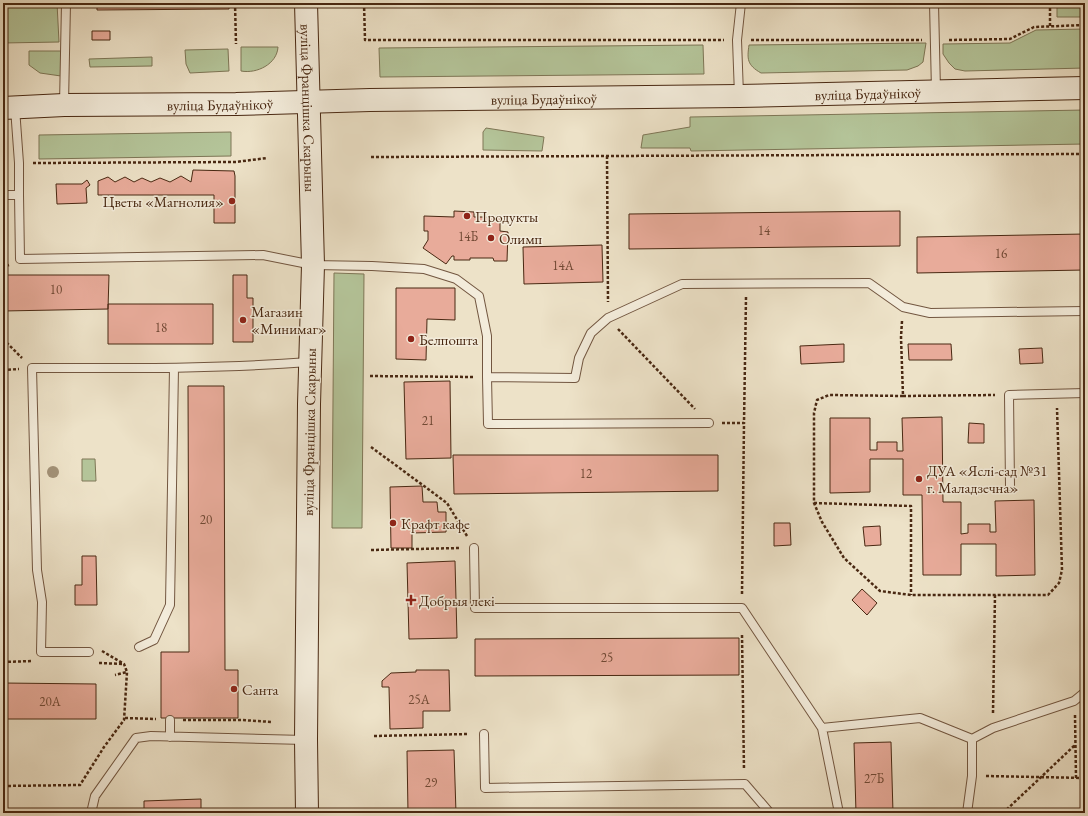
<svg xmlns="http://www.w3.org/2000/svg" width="1088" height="816" viewBox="0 0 1088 816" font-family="'EB Garamond',serif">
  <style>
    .green { fill: #b4c499; stroke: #7e7656 }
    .building { fill: #e8ab9a; stroke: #492812 }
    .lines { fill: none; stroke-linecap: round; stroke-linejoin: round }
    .lane-casing { stroke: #725640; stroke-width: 10 }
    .secondary-casing { stroke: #492812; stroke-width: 24 }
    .path { stroke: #492812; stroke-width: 2.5; stroke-dasharray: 3 2; stroke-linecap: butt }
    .lane { stroke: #f3ecdb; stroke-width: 8 }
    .secondary { stroke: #f3ecdb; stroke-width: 22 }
    .tree { fill: #a29177 }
    .poi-dot { fill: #8f2418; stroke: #f3ecdb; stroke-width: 1.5 }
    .labels { text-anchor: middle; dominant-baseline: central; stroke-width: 3; stroke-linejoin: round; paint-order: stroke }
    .number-label { font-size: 13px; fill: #714934 }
    .street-label { font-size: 15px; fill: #492812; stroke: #f3ecdb }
    .poi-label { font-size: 15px; fill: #492812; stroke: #f3ecdb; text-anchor: start }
  </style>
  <rect width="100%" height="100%" fill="#ede2c8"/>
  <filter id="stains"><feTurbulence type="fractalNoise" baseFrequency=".005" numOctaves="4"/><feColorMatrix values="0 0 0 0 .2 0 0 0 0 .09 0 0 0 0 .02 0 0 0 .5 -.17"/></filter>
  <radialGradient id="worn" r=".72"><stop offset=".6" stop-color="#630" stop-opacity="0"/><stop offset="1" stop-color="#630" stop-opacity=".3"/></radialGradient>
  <path class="green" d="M3,3H57L59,42L3,43Z
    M1057,3H1085V17H1057Z
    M1085,29V68L965,71L955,69L949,63L943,54V44L1010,43L1036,30Z
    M926,43L923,62L918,66L907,70L761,73C747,65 747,59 749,45Z
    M703,45L704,74L380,77L379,48Z
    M241,47H278C277,64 257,74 241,71Z
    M228,49L229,71L190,73L186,64L185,50Z
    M29,51H61V76L40,73L29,65Z
    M152,57V66L90,67L89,59Z
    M1085,110V144L691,151L690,148H641L643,135L690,127V117Z
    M486,128L544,137L542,151L483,150V132Z
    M231,132V156L39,159V135Z
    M334,273L364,274L362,528H332Z
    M82,459H95L96,481H82Z"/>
  <path class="building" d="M97,3H229V9L97,10Z
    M92,31H110V40H92Z
    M193,170L234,171L235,176V223H214V195H98V181L108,177L115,182L125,177L134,182L142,178L151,182L160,178L170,182L181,176L191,182Z
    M87,180L90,185L86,188L87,203L57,204L56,184H82Z
    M454,211L474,212V217H500V231L508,232L507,261H494L493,258H470V260H454V256H452L446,264L423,248L428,240V231H424V216L454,217Z
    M900,211V246L629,249V214Z
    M1085,234V270L917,273V237Z
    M602,245L603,282L524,284L523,247Z
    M3,275H109L108,309L3,311Z
    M233,275H247V298H253V342H233Z
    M396,288H455V320L427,319L426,360L396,359Z
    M108,304H213V344H108Z
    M844,344V362L801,364L800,346Z
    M908,344H951L952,360H909Z
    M1042,348L1043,363L1020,364L1019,349Z
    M450,381L451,458L406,459L404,382Z
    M188,386H224L225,670H238V718H161V652H189Z
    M3,397H6L8,510H3Z
    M942,417L943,502H961V534L968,533V524H990V532H996L995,501L1034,500L1035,575L996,576V544H961V575H923L922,495H903V459H870V492L830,493V418H870V450H877V442H897V451H903L902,418Z
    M969,423L984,424V443H968Z
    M453,455H718V491L454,494Z
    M422,486L423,502H437L438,512H446V532L412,533V548H391L390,487Z
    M774,523H790L791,545L774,546Z
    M880,526L881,545L865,546L863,527Z
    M82,556H96L97,605H75V585H82Z
    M455,561L457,638L409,639L407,563Z
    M862,589L877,603L867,615L852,600Z
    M739,638V675L475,676V639Z
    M416,670H449L450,711H423V728L390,729L389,687H382V681L391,673L416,672Z
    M3,683L96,684V719H3Z
    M891,742L893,813H856L854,743Z
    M454,750L456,813H408L407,751Z
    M201,799V813H144V801Z"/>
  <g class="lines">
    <g class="lane-casing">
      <path id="lane" d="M934,3L936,91
        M739,95L737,40L741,3
        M64,104L66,3
        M3,195H19V163L15,108
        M19,195L20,259L263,255L313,265L372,266L424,269L456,279L479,296L487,336V377L575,378L579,358L591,333L608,318L682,284L869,283L903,307L930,313L1085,311
        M487,377L488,424L709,423
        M1010,486L1009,395L1085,393
        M474,548L475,608H742L822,728
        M139,647L154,640L170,605L174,368
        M89,652H41L42,602L37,570L32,368C124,368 217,369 309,362
        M484,734L485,788L745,784L770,813
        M170,737V720
        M91,813L95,796L136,738L151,736L305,740
        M839,813L822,728L920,718L972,739
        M967,813L972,776V739L993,728L1074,701L1085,692"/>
    </g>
    <g class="secondary-casing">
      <g id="secondary">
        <path id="s1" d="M306,3L313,265L309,404L306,740L307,813"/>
        <path id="s2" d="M3,108L64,105L236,104L370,100L739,96L1085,88"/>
      </g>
    </g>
    <path class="path" d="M235,3L236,44
      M364,3L365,40H724
      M1050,3V26
      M751,40H922
      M949,40L1010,39L1034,27L1085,25
      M607,156L608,302
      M371,157L1085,154
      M33,163L236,162L267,158
      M3,267L9,265
      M902,321L901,337L903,396L829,395L817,400L814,413V503L822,522L844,558L880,591L911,595H1048L1059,583L1062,570L1057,408
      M618,329L695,409
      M3,339L22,358
      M3,370L19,369
      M370,376L473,377
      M903,396L995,395
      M722,423H744L746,297
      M371,447L447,503L467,536
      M814,503L911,506V595
      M371,550L460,548
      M742,594L744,423
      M742,635L744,770
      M102,651L124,664L127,672
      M3,662L32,661
      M99,663L124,664
      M993,713L995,595
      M1075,715L1076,778
      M125,718L156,719
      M183,720H242L272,722
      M374,736L469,734
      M986,776L1085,778
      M3,786L80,785L104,747L124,720L127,672L115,675
      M1003,813L1075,745"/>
    <use href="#lane" class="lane"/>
    <use href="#secondary" class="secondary"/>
  </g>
  <circle class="tree" cx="53" cy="472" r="6"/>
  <g class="poi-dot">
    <circle cx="232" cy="201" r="4"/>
    <circle cx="467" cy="216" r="4"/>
    <circle cx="491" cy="238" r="4"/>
    <circle cx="243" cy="320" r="4"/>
    <circle cx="411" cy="339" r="4"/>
    <circle cx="919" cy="479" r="4"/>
    <circle cx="393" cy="523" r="4"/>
    <path d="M409 594h4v4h4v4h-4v4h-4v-4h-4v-4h4z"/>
    <circle cx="234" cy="689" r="4"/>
  </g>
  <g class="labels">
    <g class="number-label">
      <text x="764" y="230">14</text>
      <text x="468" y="236">14Б</text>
      <text x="1001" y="253">16</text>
      <text x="563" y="265">14А</text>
      <text x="56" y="289">10</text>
      <text x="161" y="327">18</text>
      <text x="428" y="420">21</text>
      <text x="586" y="473">12</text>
      <text x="206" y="519">20</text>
      <text x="607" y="657">25</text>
      <text x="419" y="699">25А</text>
      <text x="50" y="701">20А</text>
      <text x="874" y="778">27Б</text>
      <text x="431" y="782">29</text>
    </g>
    <g class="street-label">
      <text stroke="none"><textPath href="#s2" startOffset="865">вуліца Будаўнікоў</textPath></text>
      <text stroke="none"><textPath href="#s2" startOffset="541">вуліца Будаўнікоў</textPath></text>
      <text stroke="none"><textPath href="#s2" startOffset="217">вуліца Будаўнікоў</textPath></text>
      <text stroke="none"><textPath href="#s1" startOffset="105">вуліца Францішка Скарыны</textPath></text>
      <text transform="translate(309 432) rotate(-89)">вуліца Францішка Скарыны</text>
    </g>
    <g class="poi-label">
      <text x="224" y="201" text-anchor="end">Цветы «Магнолия»</text>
      <text x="475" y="216">Продукты</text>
      <text x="499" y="238">Олимп</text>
      <text x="251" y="311">Магазин<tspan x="251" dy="17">«Минимаг»</tspan></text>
      <text x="419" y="339">Белпошта</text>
      <text x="927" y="470">ДУА «Яслі-сад №31<tspan x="927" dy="17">г. Маладзечна»</tspan></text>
      <text x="401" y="523">Крафт кафе</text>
      <text x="419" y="600">Добрыя лекі</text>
      <text x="242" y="689">Санта</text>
    </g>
  </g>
  <rect width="1088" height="816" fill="none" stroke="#ede2c8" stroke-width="16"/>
  <rect x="4" y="4" width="1080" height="808" fill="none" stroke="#492812" stroke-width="2"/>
  <rect x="8" y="8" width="1072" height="800" fill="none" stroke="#492812"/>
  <rect width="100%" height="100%" filter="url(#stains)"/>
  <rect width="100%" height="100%" fill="url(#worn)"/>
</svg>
